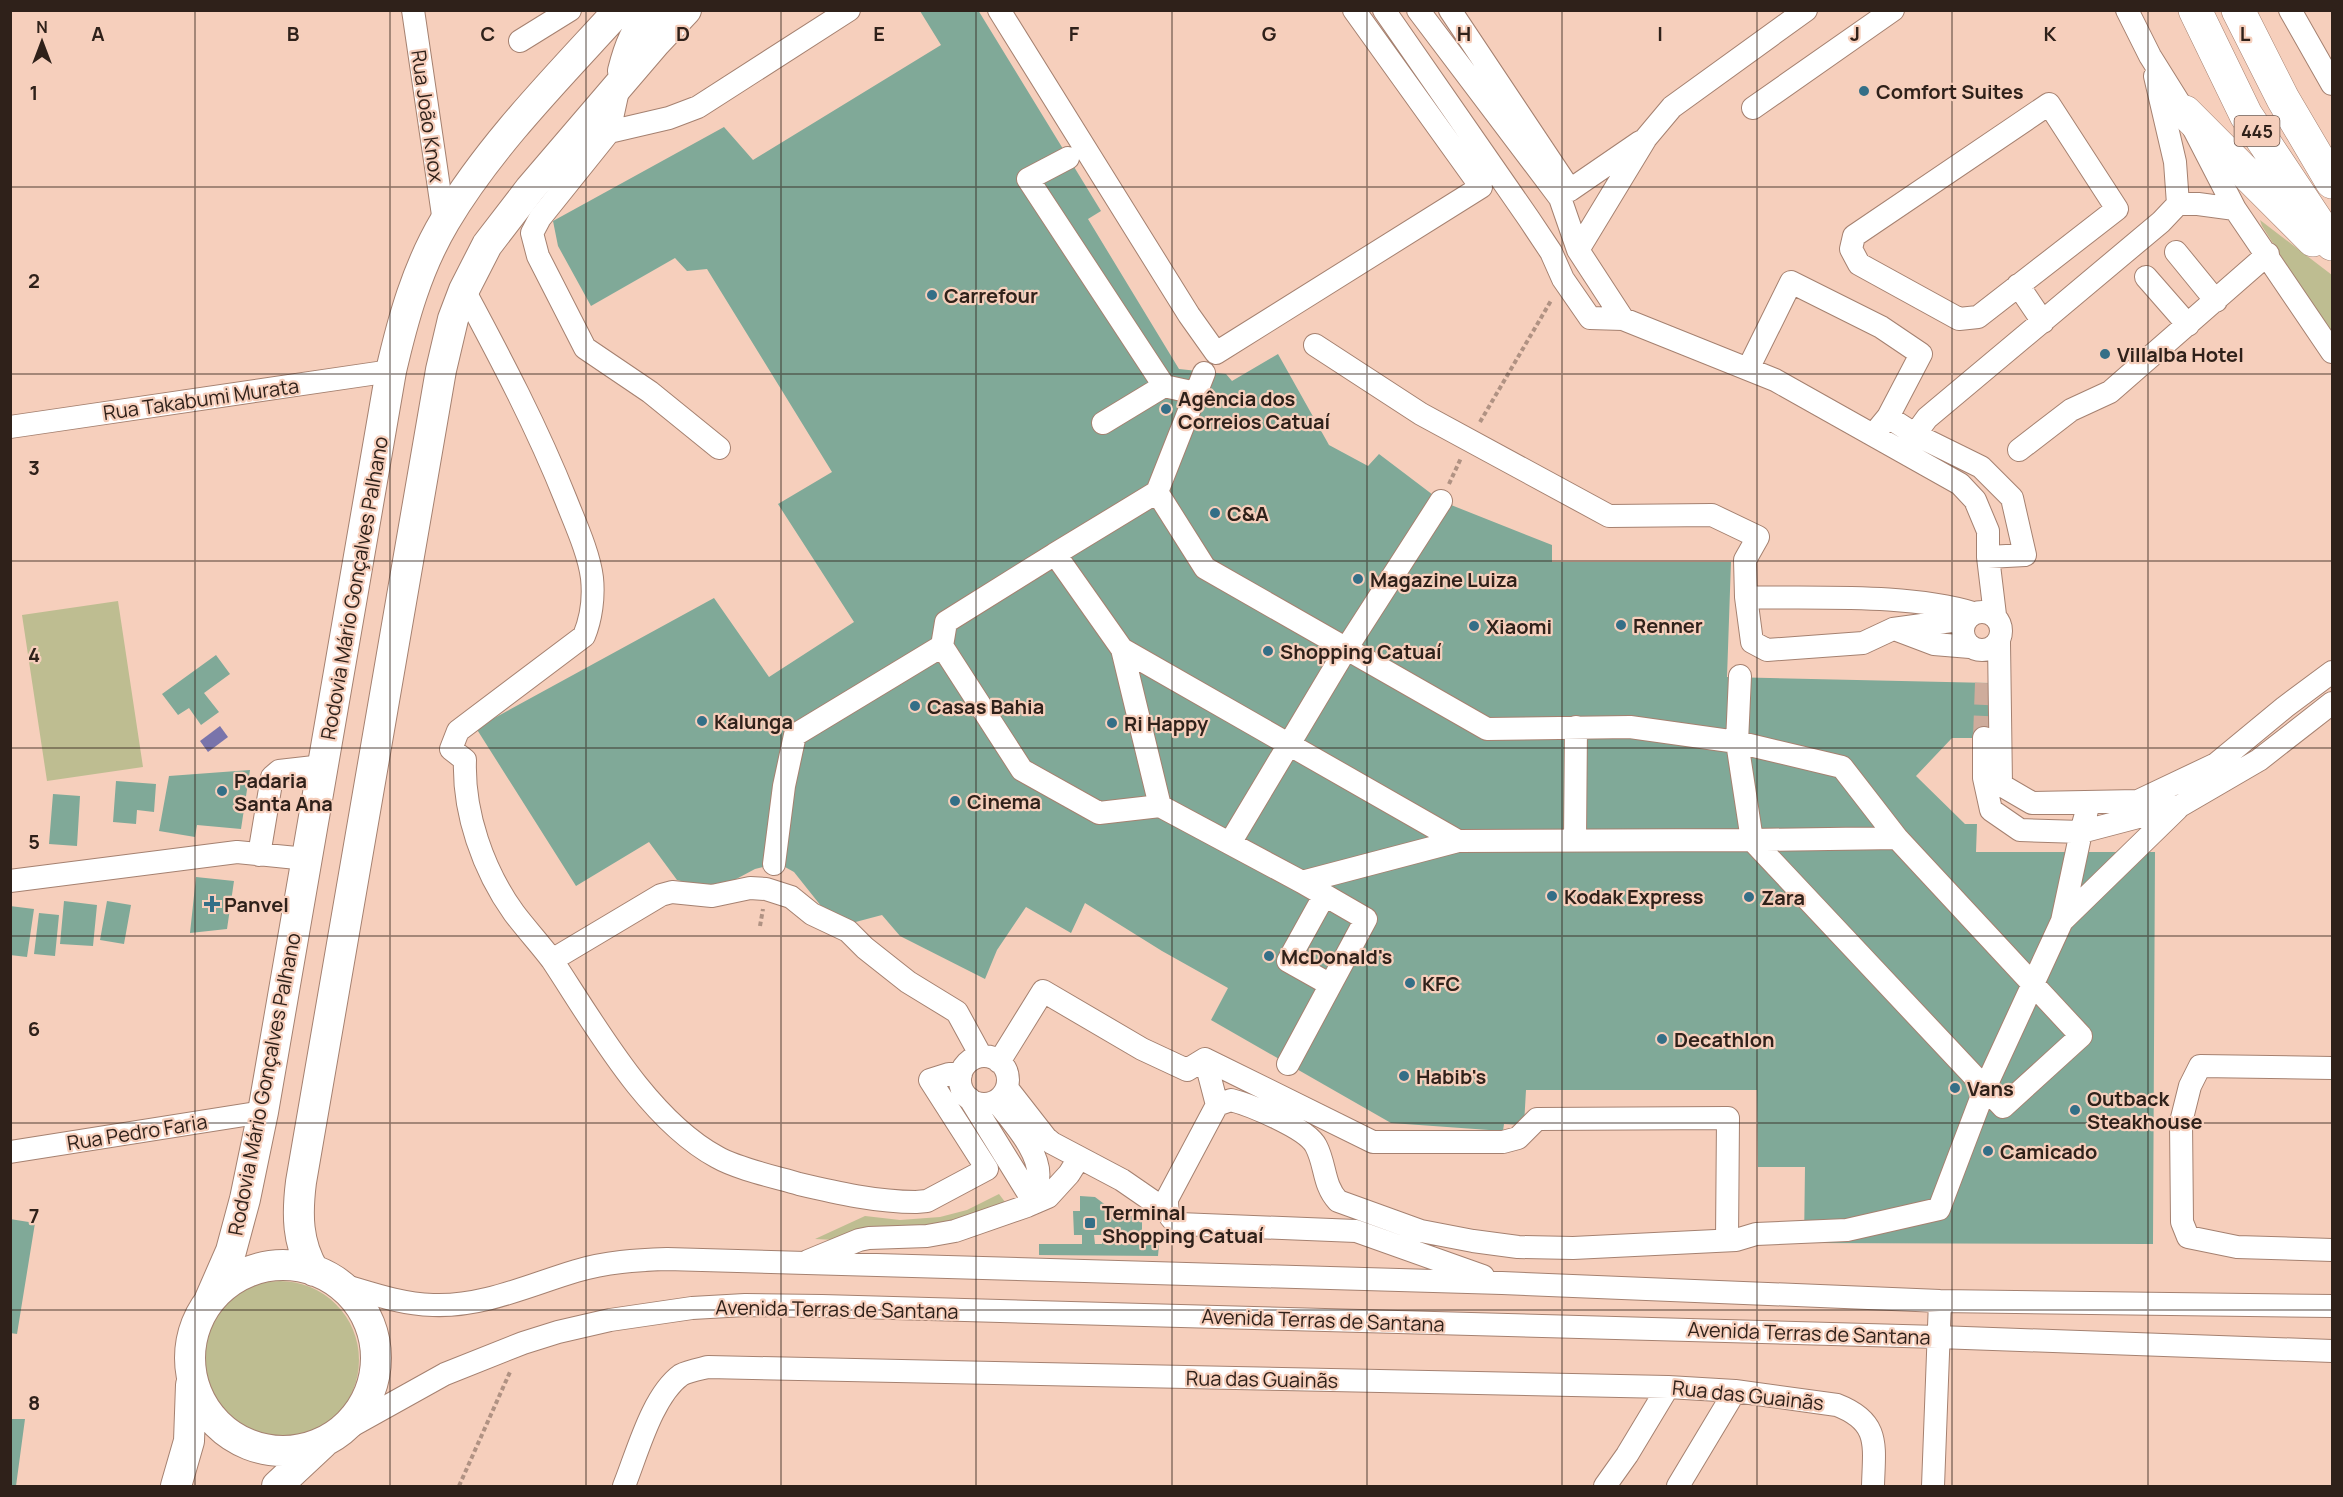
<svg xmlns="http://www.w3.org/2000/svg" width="2343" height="1497" viewBox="0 0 2343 1497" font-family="Manrope,sans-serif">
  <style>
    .green { fill: #bebd91 }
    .water { fill: #7974ab }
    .building { fill: #80a998; fill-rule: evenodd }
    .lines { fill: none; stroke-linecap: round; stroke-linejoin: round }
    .minor-tunnel { stroke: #ceac9c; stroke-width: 22; stroke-dasharray: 22 11; stroke-linecap: butt }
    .minor-casing { stroke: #a58170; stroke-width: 24 }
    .major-casing { stroke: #a58170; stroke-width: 32 }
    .highway-casing { stroke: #a58170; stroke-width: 34 }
    .path { stroke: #b09283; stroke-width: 4; stroke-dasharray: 4.5 3; stroke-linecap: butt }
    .minor { stroke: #fff; stroke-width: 22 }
    .major { stroke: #fff; stroke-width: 30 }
    .highway { stroke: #fff; stroke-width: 33 }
    .grid { fill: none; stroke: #2f211a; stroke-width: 1.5; stroke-opacity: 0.55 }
    .poi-dot { fill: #346f87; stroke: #f6cfbc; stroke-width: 2 }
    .labels { text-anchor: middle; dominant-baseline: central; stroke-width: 4.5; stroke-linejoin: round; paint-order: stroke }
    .shield { fill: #f6cfbc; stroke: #6b554b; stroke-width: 1.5 }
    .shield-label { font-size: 18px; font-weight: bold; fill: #2f211a }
    .poi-label { font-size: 20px; font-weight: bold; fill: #2f211a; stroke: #f6cfbc; text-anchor: start }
    .street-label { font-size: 20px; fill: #2f211a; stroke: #f6cfbc }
    .grid-label { font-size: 20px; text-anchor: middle; font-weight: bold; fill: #2f211a; stroke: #f6cfbc; stroke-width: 4.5; stroke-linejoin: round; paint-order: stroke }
  </style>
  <rect width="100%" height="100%" fill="#f6cfbc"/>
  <path class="green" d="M2260,220L2332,275V336L2262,226Z
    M118,601L143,767L47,781L22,615Z
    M999,1194L1005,1202L963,1220L837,1240L815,1239L865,1216L900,1220L940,1217L967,1210Z
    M201 1360a79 79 0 1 1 158 0a79 79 0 1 1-158 0Z"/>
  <path class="water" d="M220,726L228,737L208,752L200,741Z"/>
  <path class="building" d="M922,10H978L1101,211L1088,219L1179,369L1226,374L1232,381L1278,354L1329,445L1368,466L1379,454L1441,501L1552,545V562H1731L1727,677L1991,683L1989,738H1952L1916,776L1965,824H1977L1976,852H2155L2153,1244L1804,1243L1805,1167H1758L1757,1090H1526L1524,1125L1504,1124L1503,1131L1391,1123L1211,1020L1228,988L1162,951L1085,903L1071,933L1026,907L997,950L985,979L900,936L882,915L848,924L825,911L794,872L785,867L774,864L755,869L725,885L689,883L677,880L649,842L576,886L476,728L714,598L769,677L854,622L778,504L832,472L707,269L687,271L675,258L591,306L558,246L553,221L724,127L753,160L941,45L920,11Z
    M216,655L230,674L204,693L219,712L201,725L189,708L178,715L162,694Z
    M250,770L241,829L197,825L195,837L159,831L169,776Z
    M116,781L156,784L154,812L137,810L136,824L113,822Z
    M53,794L80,796L77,846L49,844Z
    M196,877L234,881L227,929L190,933Z
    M64,901L97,905L93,946L60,944Z
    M107,901L131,905L124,944L100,940Z
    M10,906L34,909L27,957L10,955Z
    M39,913L59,915L55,956L34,954Z
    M1080,1196L1095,1197L1119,1215L1142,1217V1235H1115V1244L1159,1245L1158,1256L1039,1255V1244H1082V1235H1074L1073,1211H1080ZM1094,1235H1102V1244H1095Z
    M10,1219L35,1223L17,1334L10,1333Z
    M10,1419H25L16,1486H10Z"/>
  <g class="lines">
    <path class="minor-tunnel" d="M1984,738L1986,683"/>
    <g class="minor-casing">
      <path id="minor" d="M413,10L444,222
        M999,10L1189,315L1216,353L1481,187L1354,10
        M1384,10L1529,219L1551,252L1563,279L1590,318L1623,319L1775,380L1960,484L1975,500L1988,531V557L1995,615
        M1418,10L1560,198L1578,250L1623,319
        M1450,10L1570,190L1640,142
        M2127,10L2150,56L2185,112L2235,209L2332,352
        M2290,10L2332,84
        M520,41L570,10
        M2155,76L2175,162L2178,204
        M619,86L609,132L540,218L532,233L538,256L585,348L650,392L719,448
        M2049,104L2117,209L1978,317L1959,319L1859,264L1851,249L1854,236Z
        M1753,108L1893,10
        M609,132L669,118L698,107L849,10
        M1068,158L1028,179L1164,386L1196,393
        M1578,250L1646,138L1672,107L1806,10
        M2176,252L2216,301
        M2146,277L2188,325
        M2018,285L2043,322
        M464,290C501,359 537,427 566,500C575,523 589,553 592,578C594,597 591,619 584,636L458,731L451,749L465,760C463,812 483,870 514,913C526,929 540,944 552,960
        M1315,345L1421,414L1609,516L1712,515L1758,537L1745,560L1746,597L1752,642L1767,650L1863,643L1893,629L1966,619
        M1748,369L1791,282L1881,327L1921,354L1888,417L1874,434
        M1888,417L1916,435L1981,467L2012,498L2025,555L1988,557
        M1103,423L1164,386
        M10,427L391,371
        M2019,450L2071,410L2110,392L2268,254
        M1903,451L1927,418L2161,222L2178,204H2198L2235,209
        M1157,492L1204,373
        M1746,597C1816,599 1906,593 1973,613
        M1963 631a19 19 0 1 1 38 0a19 19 0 1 1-38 0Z
        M1897,630L1934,644L1970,647
        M1999,643L2001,785L2032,803L2138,801L2216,764L2285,707L2332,672
        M942,646L1022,770L1099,813L1160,806
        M1122,649L1160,806L1302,882L1458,841L1752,840L2003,1107L2081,1036L1897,838L1842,767L1737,742L1630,727L1487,729L1205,568L1157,492L1055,554L1122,649L1458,841
        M1740,676L1737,742L1752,840L1897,838
        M1984,738V778L1991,810L2020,830L2081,832L2180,806L2259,760L2332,703
        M1575,840L1576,727
        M1230,843L1346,649L1441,501
        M259,855L272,777L279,771L323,766
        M774,864L784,786L795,735L942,646L946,622L1055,554
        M10,881L237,852L307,859
        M1324,896L1288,961L1329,984
        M2062,921L2177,809
        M960 1080a24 24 0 1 1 48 0a24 24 0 1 1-48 0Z
        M1205,1059L1217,1105
        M999,1062L1043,991L1142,1049L1187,1070L1205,1059L1373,1142H1503L1518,1138L1537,1119L1728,1118L1727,1240
        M1288,1064L1366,919L1302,882
        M2332,1068L2200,1066L2190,1086L2181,1122L2182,1222L2188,1237L2237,1247L2332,1250
        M961,1074H949L930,1080L987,1169L927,1201L916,1202C877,1202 837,1193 799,1184C775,1177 738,1169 717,1157C647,1119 595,1025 552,960L661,895L672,892L712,896L750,888L766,889L791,897L812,914L848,931L865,948L908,982L957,1012L981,1056
        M1007,1088L1046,1138L1052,1143L1122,1180L1167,1211
        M970,1099L1030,1196L1027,1206
        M996,1101C1011,1120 1046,1157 1037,1184C1036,1188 1032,1192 1030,1196
        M10,1152L263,1112
        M808,1261L859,1240L869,1238L927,1236L955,1231L1027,1206L1048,1197L1069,1174L1079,1158
        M1483,1276L1356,1231L1179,1224C1168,1218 1167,1211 1167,1199L1217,1105L1231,1100C1250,1105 1307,1128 1316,1146C1326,1165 1323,1185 1338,1201L1421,1231L1473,1241L1518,1247L1573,1248L1736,1240L1756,1234L1847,1230L1939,1209L1985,1088L2062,921L2081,832L2089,803
        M339,1284C370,1293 400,1304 433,1305C483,1307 529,1285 576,1271C606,1262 636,1260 667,1259L1502,1283L1940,1301L2332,1306
        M339,1433L445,1374L523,1343L558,1332L610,1320L692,1308L745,1305L822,1306L1938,1337L2332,1351
        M624,1486C637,1454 652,1396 681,1375C688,1371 700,1369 708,1367L1668,1387L1735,1391L1837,1405C1881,1422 1874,1446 1873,1486
        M1605,1486L1627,1455L1668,1387
        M1678,1486L1735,1391
        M1933,1486L1940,1301"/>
    </g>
    <g class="major-casing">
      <path id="major" d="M623,71C629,47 636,29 653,10
        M190 1358a93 93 0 1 1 186 0a93 93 0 1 1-186 0Z
        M314,1271C297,1243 297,1214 301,1182L441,370L453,319L464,290L487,245L530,189L655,43L686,10
        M210,1299L231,1251L245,1199L263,1112L391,371C403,319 417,268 445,221C491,144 558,77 619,10
        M176,1486L189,1441L191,1385
        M277,1486L323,1443"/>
    </g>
    <g class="highway-casing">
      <path id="highway" d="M2195,10L2246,115L2332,244
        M2238,10L2283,99L2332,182
        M2185,112L2313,240"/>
    </g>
    <path class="path" d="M1480,422L1552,299
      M1449,484L1461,458
      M760,926L763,909
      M459,1486L510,1372"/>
    <use href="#minor" class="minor"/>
    <use href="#major" class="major"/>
    <use href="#highway" class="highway"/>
  </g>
  <path class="grid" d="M195,10V1486M390,10V1486M586,10V1486M781,10V1486M976,10V1486M1172,10V1486M1367,10V1486M1562,10V1486M1757,10V1486M1952,10V1486M2148,10V1486M10,187H2332M10,374H2332M10,561H2332M10,748H2332M10,936H2332M10,1123H2332M10,1310H2332"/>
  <g class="poi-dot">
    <circle cx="1864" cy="91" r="6"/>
    <circle cx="932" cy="295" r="6"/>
    <circle cx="2105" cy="354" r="6"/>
    <circle cx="1166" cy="409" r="6"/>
    <circle cx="1215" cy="513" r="6"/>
    <circle cx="1358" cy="579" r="6"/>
    <circle cx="1621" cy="625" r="6"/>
    <circle cx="1474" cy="626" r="6"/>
    <circle cx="1268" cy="651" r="6"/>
    <circle cx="915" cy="706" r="6"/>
    <circle cx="702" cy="721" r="6"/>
    <circle cx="1112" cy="723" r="6"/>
    <circle cx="222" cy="791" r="6"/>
    <circle cx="955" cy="801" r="6"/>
    <circle cx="1552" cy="896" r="6"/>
    <circle cx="1749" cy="897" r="6"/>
    <path d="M209 895h6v6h6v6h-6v6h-6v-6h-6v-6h6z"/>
    <circle cx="1269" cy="956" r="6"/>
    <circle cx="1410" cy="983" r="6"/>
    <circle cx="1662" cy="1039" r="6"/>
    <circle cx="1404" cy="1076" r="6"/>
    <circle cx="1955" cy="1088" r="6"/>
    <circle cx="2075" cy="1110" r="6"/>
    <circle cx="1988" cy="1151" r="6"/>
    <rect x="1084" y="1217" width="12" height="12" rx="3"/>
  </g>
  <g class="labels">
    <rect class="shield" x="2234.5" y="116" width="45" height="30" rx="4.5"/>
    <g class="shield-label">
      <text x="2257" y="131">445</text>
    </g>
    <g class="poi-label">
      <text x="1876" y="91">Comfort Suites</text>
      <text x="944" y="295">Carrefour</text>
      <text x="2117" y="354">Villalba Hotel</text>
      <text x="1178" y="398">Agência dos<tspan x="1178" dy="23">Correios Catuaí</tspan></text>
      <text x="1227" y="513">C&amp;A</text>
      <text x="1370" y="579">Magazine Luiza</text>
      <text x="1633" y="625">Renner</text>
      <text x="1486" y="626">Xiaomi</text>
      <text x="1280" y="651">Shopping Catuaí</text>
      <text x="927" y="706">Casas Bahia</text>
      <text x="714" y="721">Kalunga</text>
      <text x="1124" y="723">Ri Happy</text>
      <text x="234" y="780">Padaria<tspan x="234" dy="23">Santa Ana</tspan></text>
      <text x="967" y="801">Cinema</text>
      <text x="1564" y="896">Kodak Express</text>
      <text x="1761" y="897">Zara</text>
      <text x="224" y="904">Panvel</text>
      <text x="1281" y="956">McDonald's</text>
      <text x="1422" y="983">KFC</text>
      <text x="1674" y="1039">Decathlon</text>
      <text x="1416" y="1076">Habib's</text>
      <text x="1967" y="1088">Vans</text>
      <text x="2087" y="1098">Outback<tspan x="2087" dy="23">Steakhouse</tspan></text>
      <text x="2000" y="1151">Camicado</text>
      <text x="1102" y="1212">Terminal<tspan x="1102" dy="23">Shopping Catuaí</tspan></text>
    </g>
    <g class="street-label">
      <text transform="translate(428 116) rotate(82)">Rua João Knox</text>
      <text transform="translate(201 399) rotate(-8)">Rua Takabumi Murata</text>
      <text transform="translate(354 588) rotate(-80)">Rodovia Mário Gonçalves Palhano</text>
      <text transform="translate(264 1084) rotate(-79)">Rodovia Mário Gonçalves Palhano</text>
      <text transform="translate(137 1132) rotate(-9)">Rua Pedro Faria</text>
      <text transform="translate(837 1309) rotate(1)">Avenida Terras de Santana</text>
      <text transform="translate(1323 1320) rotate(2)">Avenida Terras de Santana</text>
      <text transform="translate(1809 1333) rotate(2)">Avenida Terras de Santana</text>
      <text transform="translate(1262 1379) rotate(1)">Rua das Guainãs</text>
      <text transform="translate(1748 1395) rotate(6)">Rua das Guainãs</text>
    </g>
  </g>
  <g class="grid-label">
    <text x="98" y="41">A</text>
    <text x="293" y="41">B</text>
    <text x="488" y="41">C</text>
    <text x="683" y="41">D</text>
    <text x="879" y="41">E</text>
    <text x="1074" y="41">F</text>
    <text x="1269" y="41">G</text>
    <text x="1464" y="41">H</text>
    <text x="1660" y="41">I</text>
    <text x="1855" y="41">J</text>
    <text x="2050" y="41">K</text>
    <text x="2245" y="41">L</text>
    <text x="34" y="100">1</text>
    <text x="34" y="288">2</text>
    <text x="34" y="475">3</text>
    <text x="34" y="662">4</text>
    <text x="34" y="849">5</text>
    <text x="34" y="1036">6</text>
    <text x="34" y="1223">7</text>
    <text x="34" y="1410">8</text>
  </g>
  <rect width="2343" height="1497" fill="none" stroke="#2f211a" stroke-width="24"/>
  <g transform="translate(42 42)" stroke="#f6cfbc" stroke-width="4.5" paint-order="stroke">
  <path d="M0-4.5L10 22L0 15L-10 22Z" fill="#2f211a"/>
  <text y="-9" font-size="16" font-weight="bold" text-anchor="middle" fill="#2f211a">N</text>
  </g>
</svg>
